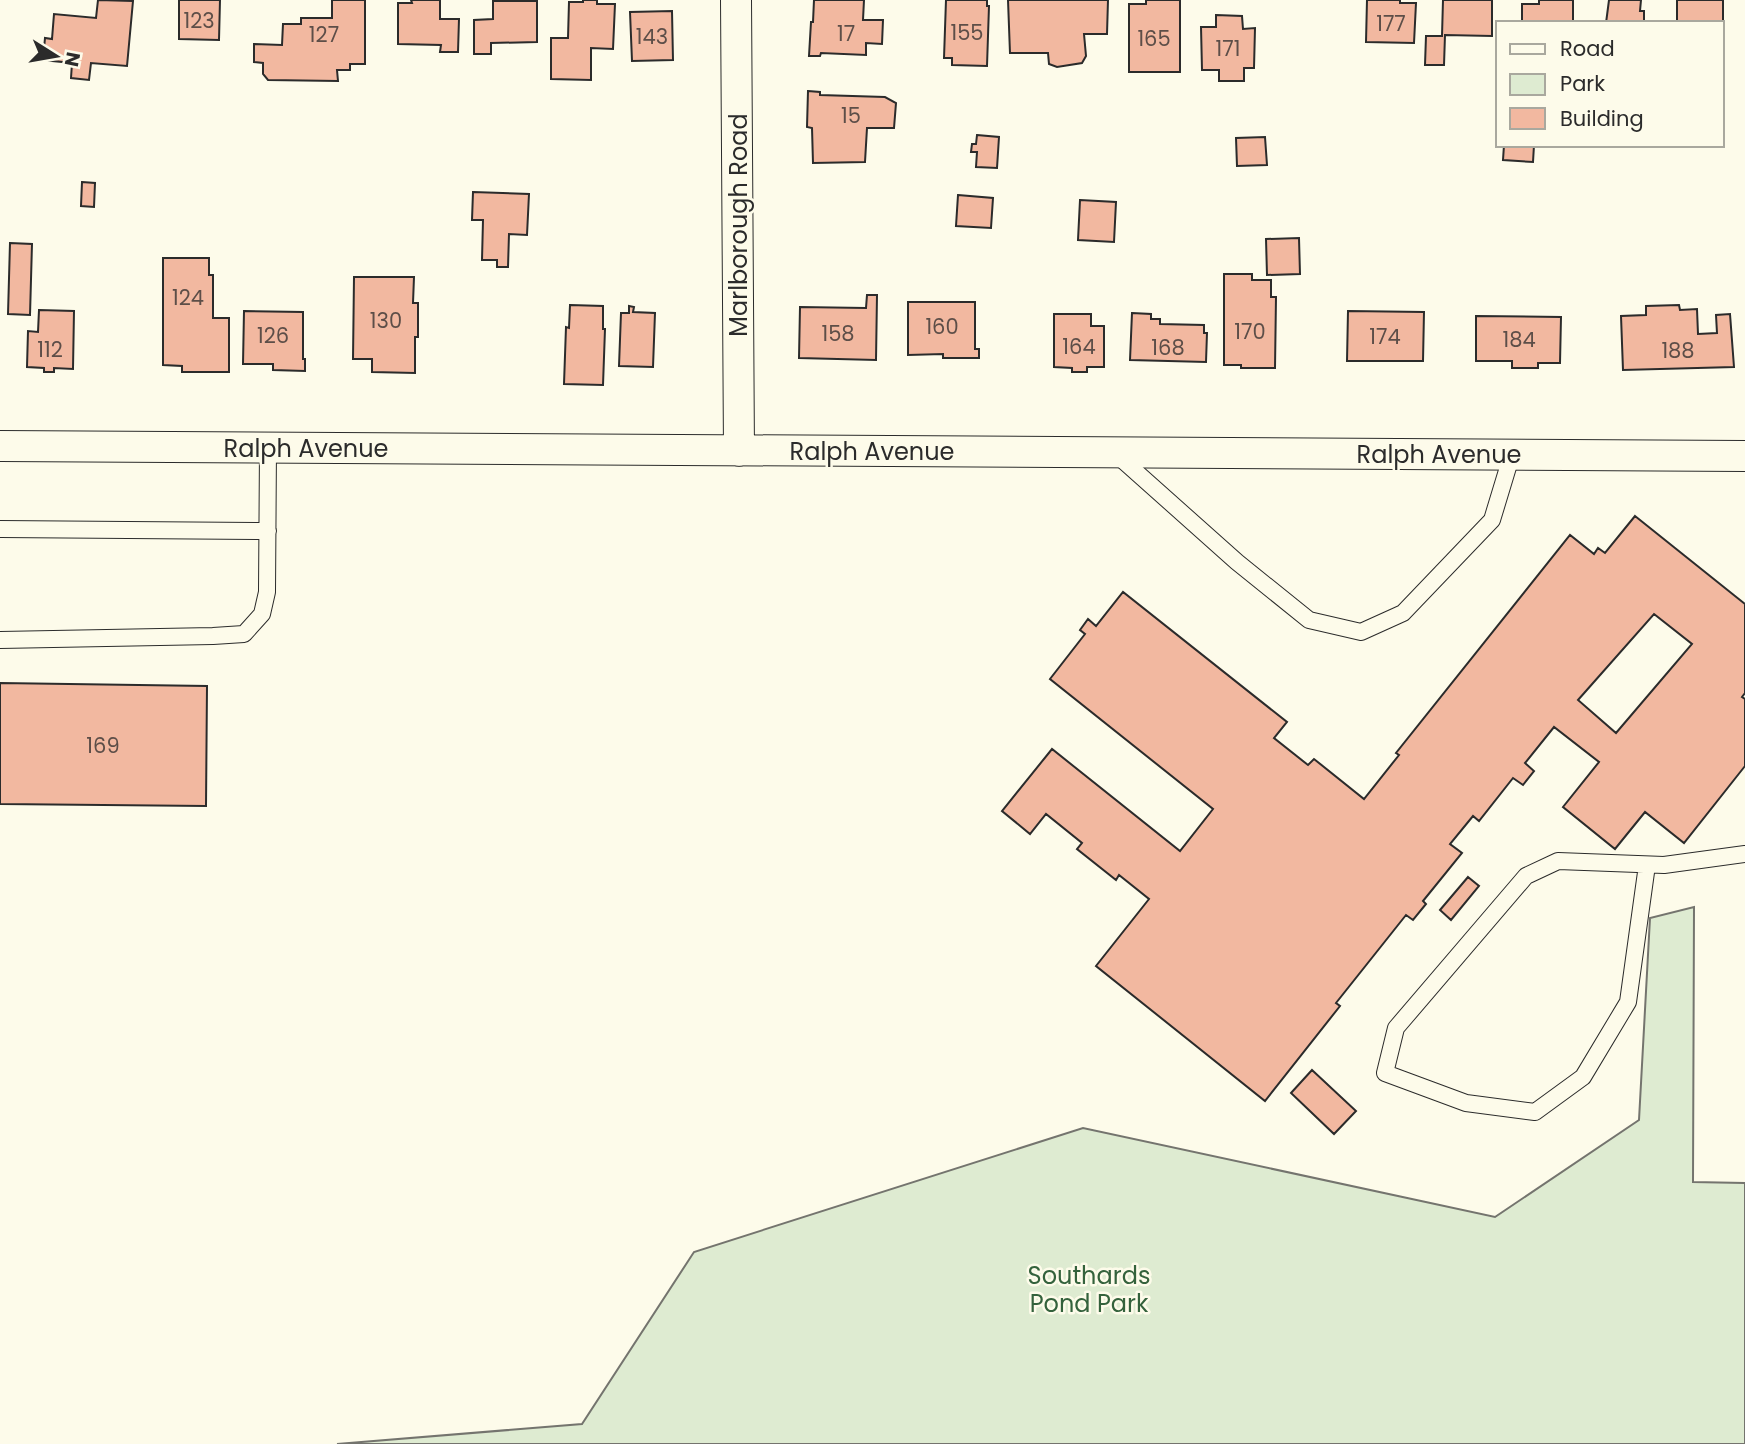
<svg xmlns="http://www.w3.org/2000/svg" width="1745" height="1444" viewBox="0 0 1745 1444" font-family="Poppins,sans-serif">
  <style>
    .green { fill: #deebd1; stroke: #74746e; stroke-width: 2 }
    .building { fill: #f2b8a0; stroke: #2b2b2b; stroke-width: 2; fill-rule: evenodd }
    .lines { fill: none; stroke-linecap: round; stroke-linejoin: round }
    .lane-casing { stroke: #2b2b2b; stroke-width: 18 }
    .street-casing { stroke: #2b2b2b; stroke-width: 32 }
    .lane { stroke: #fdfbea; stroke-width: 16 }
    .street { stroke: #fdfbea; stroke-width: 30 }
    .labels { text-anchor: middle; dominant-baseline: central; stroke-width: 5; stroke-linejoin: round; paint-order: stroke }
    .number-label { font-size: 21px; fill: #5d4e48 }
    .street-label { font-size: 24px; fill: #2b2b2b; stroke: #fdfbea }
    .park-label { font-size: 24px; fill: #34623c; stroke: #fdfbea }
  </style>
  <rect width="100%" height="100%" fill="#fdfbea"/>
  <path class="green" d="M1694,907L1693,1182L1745,1183V1444H337L582,1424L694,1252L1083,1128L1495,1217L1639,1120L1650,918Z"/>
  <path class="building" d="M98,0L133,1L127,66L91,63L89,80L71,78L72,63L43,60L45,38L52,39L54,14L96,18Z
    M179,0H220L219,40L179,39Z
    M332,0H365V64H350V70H337L338,81L268,80L263,74V63L254,62V44L282,45L283,24H301V18H332Z
    M411,0H440V19H459L458,52H440L441,45L398,44V3H412Z
    M583,0H597V4H615L613,49L591,48V80L551,79V38H568L569,2H583Z
    M814,0H864L863,20H883L882,44L866,43V55L821,53L820,56H809L811,22H813Z
    M946,0H987V6H989L987,66L952,65V58H944Z
    M1008,0H1108L1107,34H1084L1086,56L1082,63L1057,67L1049,64L1048,53H1010Z
    M1146,0H1180V72H1129V4H1146Z
    M1367,0H1400V3H1416L1414,43L1366,42Z
    M1443,0H1492V36L1445,35L1444,65H1425L1426,36H1442Z
    M1539,0H1573V23H1522V4H1539Z
    M1609,0H1641L1640,11H1644V23H1606Z
    M1677,0H1723V77L1722,23H1677Z
    M493,1H537V42L491,43V54H474V20L493,19Z
    M672,11L673,60L632,61L630,12Z
    M1216,15L1242,16L1243,29L1255,28L1254,68H1244V81H1219V70H1202L1201,27H1216Z
    M808,91L820,92V95L885,97L896,103L894,128H867L865,162L813,163L812,128L807,127Z
    M977,135L999,137L997,168L976,167L977,152H971L972,144H976Z
    M1265,137L1267,165L1237,166L1236,138Z
    M1504,145H1534L1533,162L1503,160Z
    M82,182L95,183L94,207L81,206Z
    M473,192L529,194L527,235L509,234L508,267H497V260H482L483,220H472Z
    M958,195L993,198L991,228L956,226Z
    M1080,200L1116,202L1114,242L1078,240Z
    M1299,238L1300,274L1267,275L1266,239Z
    M10,243L32,244L30,315L8,314Z
    M163,258H209V275H213V318H229V372H182V366L163,365Z
    M1224,274H1252V280H1271V297H1276L1275,368H1241V365H1224Z
    M354,277H414L413,303H418V337H415V373L372,372V359H353Z
    M867,295H877L876,360L799,358L800,307L866,308Z
    M908,302H975V349H979V358H943V354L908,355Z
    M570,305L603,306V329H605L603,385L564,384L566,327L569,328Z
    M1679,305L1680,310L1697,309L1698,334L1717,333L1716,315L1730,314L1734,367L1623,370L1621,316L1646,315V306Z
    M629,306L634,307L633,312L655,313L653,367L619,366L621,313H629Z
    M39,310L74,311L73,369L54,368V372H44V368L27,367L28,331L38,332Z
    M244,311L303,312V359H305V371L273,370V364H243Z
    M1348,311L1424,312L1423,361H1347Z
    M1132,313L1151,314V319H1160V324L1204,325V333H1207L1206,362L1130,360Z
    M1054,314H1091V326H1104V367H1087V372H1072V368L1054,367Z
    M1476,316L1561,317L1560,363H1538V368H1512V361H1476Z
    M1635,516L1745,604V693L1742,697L1745,699V766L1684,843L1645,812L1615,849L1563,807L1599,762L1554,727L1525,763L1534,771L1523,785L1513,778L1479,821L1473,816L1450,844L1462,853L1423,901L1426,904L1413,920L1406,915L1336,1003L1340,1006L1265,1101L1096,966L1149,899L1119,875L1116,880L1077,849L1082,843L1046,814L1030,834L1002,811L1052,749L1180,851L1213,809L1050,679L1085,634L1080,630L1088,619L1096,626L1123,592L1287,722L1274,738L1308,765L1314,759L1364,799L1399,755L1396,753L1570,535L1594,554L1598,548L1605,553ZM1654,614L1692,644L1616,733L1578,700Z
    M0,683L207,686L206,806L0,804Z
    M1468,877L1479,886L1451,920L1440,910Z
    M1312,1070L1356,1111L1334,1134L1291,1093Z"/>
  <g class="lines">
    <g class="lane-casing">
      <path id="lane" d="M1117,455L1237,562L1309,620L1361,632L1403,613L1492,520L1512,454
        M0,529L268,531
        M0,640L213,636L244,634L262,614L267,592L268,448
        M1647,865L1628,1002L1583,1077L1535,1112L1466,1103L1385,1073L1396,1028L1526,876L1558,861L1664,865L1745,854"/>
    </g>
    <g class="street-casing">
      <path id="street" d="M736,0L739,451
        M0,446L1745,456"/>
    </g>
    <use href="#lane" class="lane"/>
    <use href="#street" class="street"/>
  </g>
  <g class="labels">
    <g class="number-label">
      <text x="199" y="20">123</text>
      <text x="1391" y="23">177</text>
      <text x="967" y="32">155</text>
      <text x="846" y="33">17</text>
      <text x="324" y="34">127</text>
      <text x="652" y="36">143</text>
      <text x="1154" y="38">165</text>
      <text x="1228" y="48">171</text>
      <text x="851" y="115">15</text>
      <text x="188" y="297">124</text>
      <text x="386" y="320">130</text>
      <text x="942" y="326">160</text>
      <text x="1250" y="331">170</text>
      <text x="838" y="333">158</text>
      <text x="273" y="335">126</text>
      <text x="1385" y="336">174</text>
      <text x="1519" y="339">184</text>
      <text x="1079" y="346">164</text>
      <text x="1168" y="347">168</text>
      <text x="50" y="349">112</text>
      <text x="1678" y="350">188</text>
      <text x="103" y="745">169</text>
    </g>
    <g class="street-label">
      <text transform="translate(738 225) rotate(-90)">Marlborough Road</text>
      <text x="306" y="448">Ralph Avenue</text>
      <text x="872" y="451">Ralph Avenue</text>
      <text x="1439" y="454">Ralph Avenue</text>
    </g>
    <g class="park-label">
      <text x="1089" y="1275">Southards<tspan x="1089" dy="28">Pond Park</tspan></text>
    </g>
  </g>
  <rect x="1496" y="21" width="228" height="126" fill="#fdfbea" stroke="#a9a89e" stroke-width="2"/>
  <rect x="1510" y="44" width="35" height="10" fill="#fdfbea" stroke="#a9a89e" stroke-width="2"/>
  <text x="1560" y="56" font-size="21" fill="#2b2b2b">Road</text>
  <rect x="1510" y="74" width="35" height="21" fill="#deebd1" stroke="#a9a89e" stroke-width="2"/>
  <text x="1560" y="91" font-size="21" fill="#2b2b2b">Park</text>
  <rect x="1510" y="108" width="35" height="21" fill="#f2b8a0" stroke="#a9a89e" stroke-width="2"/>
  <text x="1560" y="126" font-size="21" fill="#2b2b2b">Building</text>
  <g transform="translate(56 56) rotate(101)" stroke="#fdfbea" stroke-width="5" paint-order="stroke">
  <path d="M0-5L12 26L0 18L-12 26Z" fill="#2b2b2b"/>
  <text y="-10" font-size="19" font-weight="bold" text-anchor="middle" fill="#2b2b2b">N</text>
  </g>
</svg>
